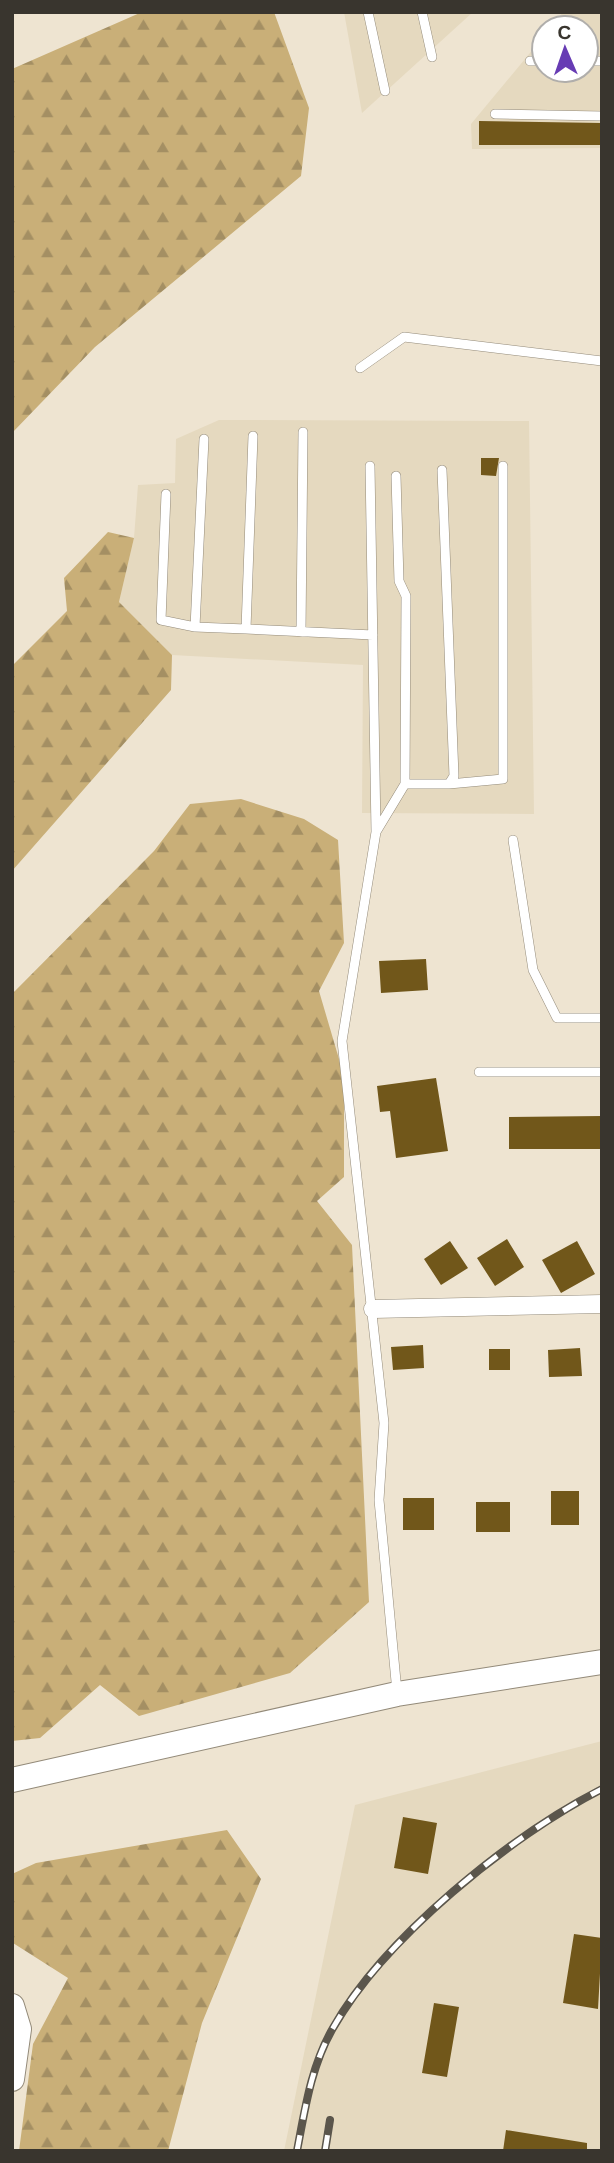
<svg xmlns="http://www.w3.org/2000/svg" width="614" height="2163" viewBox="0 0 614 2163" font-family="'Work Sans',sans-serif">
  <style>
    .built { fill: #e5d9bf }
    .forest { fill: url(#forest-firs) }
    .building { fill: #71571a }
    .lines { fill: none; stroke-linecap: round; stroke-linejoin: round }
    .service-casing { stroke: #938a79; stroke-width: 10 }
    .minor-casing { stroke: #938a79; stroke-width: 19 }
    .secondary-casing { stroke: #938a79; stroke-width: 26 }
    .service { stroke: #fff; stroke-width: 9 }
    .minor { stroke: #fff; stroke-width: 18 }
    .secondary { stroke: #fff; stroke-width: 24 }
    .rail-casing { stroke: #5b564c; stroke-width: 8 }
    .rail { stroke: #fff; stroke-width: 5; stroke-dasharray: 16; stroke-linecap: butt }
  </style>
  <defs>
    <pattern id="forest-firs" width="22" height="20" patternUnits="userSpaceOnUse" patternTransform="scale(1.75)"><rect width="22" height="20" fill="#c9af78"/><path d="M5 1l3.5 6h-7zM16 11l3.5 6h-7z" fill="#a48f63"/></pattern>
  </defs>
  <rect width="100%" height="100%" fill="#eee4d1"/>
  <path class="built" d="M344,12H473L362,113Z
    M563,12H602V148L472,149L471,124L544,36V70H586V28H550Z
    M219,420L529,421L534,814L362,813L363,665L172,655L119,602L134,538L138,485L175,483L176,439Z
    M602,1741V2151H284L355,1805Z"/>
  <path class="forest" d="M142,12H274L309,108L301,176L95,347L12,433V69Z
    M108,532L134,538L119,602L172,655L171,690L12,871V666L67,611L64,578Z
    M241,799L304,819L338,840L344,943L319,991L344,1076V1177L317,1201L352,1245L369,1602L290,1673L139,1716L100,1685L40,1738L12,1741V994L154,851L190,804Z
    M227,1830L261,1879L202,2023L168,2151H19L33,2044L68,1978L13,1943L12,1874L36,1863Z"/>
  <path class="building" d="M479,121L602,123V145H479Z
    M481,458H499L496,476L481,475Z
    M426,959L428,990L381,993L379,961Z
    M436,1078L448,1151L396,1158L390,1111L380,1112L377,1086Z
    M602,1116V1149H509V1117Z
    M507,1239L524,1267L495,1286L477,1258Z
    M450,1241L468,1268L441,1285L424,1259Z
    M577,1241L595,1274L561,1293L542,1260Z
    M423,1345L424,1368L393,1370L391,1347Z
    M580,1348L582,1376L549,1377L548,1350Z
    M489,1349H510V1370H489Z
    M551,1491H579V1525H551Z
    M403,1498H434V1530H403Z
    M476,1502H510V1532H476Z
    M403,1817L437,1823L428,1874L394,1868Z
    M574,1934L602,1938L598,2009L563,2003Z
    M434,2003L459,2007L447,2077L422,2073Z
    M506,2130L587,2143V2151H503Z"/>
  <g class="lines">
    <g class="service-casing">
      <path id="service" d="M368,12L385,91
        M422,12L432,57
        M530,61H544
        M586,61H602
        M495,114L602,116
        M360,368L404,337L602,361
        M253,436L246,629L373,635
        M204,439L195,627L246,629
        M370,466L376,832L342,1041L384,1423L379,1500L397,1692
        M166,494L161,620L195,627
        M301,632L303,432
        M405,784H449L454,776L442,470
        M449,784L503,779V466
        M376,832L405,784L406,596L399,581L396,476
        M513,840L533,970L557,1018H602
        M479,1072H602"/>
    </g>
    <g class="minor-casing">
      <path id="minor" d="M373,1309L602,1304"/>
    </g>
    <g class="secondary-casing">
      <path id="secondary" d="M12,1780L397,1694L602,1662
        M12,2006L19,2029L12,2079"/>
    </g>
    <use href="#service" class="service"/>
    <use href="#minor" class="minor"/>
    <use href="#secondary" class="secondary"/>
    <g class="rail-casing">
      <path id="rail" d="M297,2151C305,2109 311,2066 333,2028C384,1938 510,1836 602,1789
        M325,2151L330,2120"/>
    </g>
    <use href="#rail" class="rail"/>
  </g>
  <rect width="614" height="2163" fill="none" stroke="#39352e" stroke-width="28"/>
  <g transform="translate(565 49) rotate(358)"><circle r="33" fill="#ffffff" stroke="#b0aeab" stroke-width="2"/>
  <path d="M0-5L12 26L0 18L-12 26Z" fill="#673cb4"/>
  <text y="-10" font-size="19" font-weight="bold" text-anchor="middle" fill="#39352e">С</text>
  </g>
</svg>
